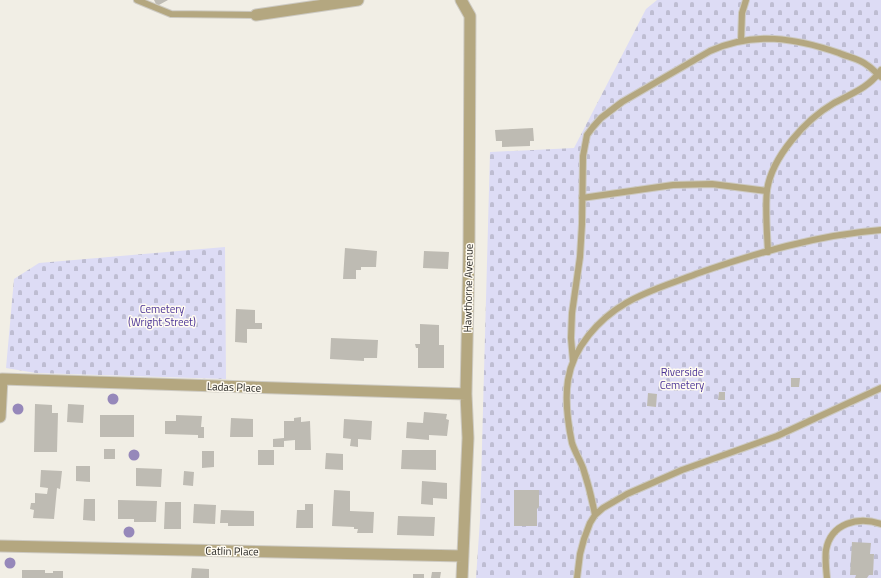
<svg xmlns="http://www.w3.org/2000/svg" width="881" height="578" viewBox="0 0 881 578" font-family="'Titillium Web',sans-serif">
  <style>
    .cemetery { fill: url(#cemetery-stones) }
    .building { fill: #bebbb3 }
    .lines { fill: none; stroke-linecap: round; stroke-linejoin: round }
    .service-casing { stroke: #cdcac2; stroke-width: 8 }
    .minor-casing { stroke: #cdcac2; stroke-width: 13 }
    .service { stroke: #b4a780; stroke-width: 6 }
    .minor { stroke: #b4a780; stroke-width: 11 }
    .tree { fill: #9688ba }
    .labels { text-anchor: middle; dominant-baseline: central; stroke-width: 3; stroke-linejoin: round; paint-order: stroke }
    .street-label { font-size: 11px; fill: #272623; stroke: #fffbf2 }
    .park-label { font-size: 11px; fill: #4b3496; stroke: #fffbf2 }
  </style>
  <defs>
    <pattern id="cemetery-stones" width="16" height="16" patternUnits="userSpaceOnUse"><rect width="16" height="16" fill="#dddcf5"/><path d="M2 7V4a2 2 0 0 1 4 0v3zM10 15v-3a2 2 0 0 1 4 0v3z" fill="#bebdd2"/></pattern>
  </defs>
  <rect width="100%" height="100%" fill="#f1eee5"/>
  <path class="cemetery" d="M657,0H881V578H476L480,520L490,152L574,148L646,9Z
    M225,247L226,379L36,373L6,368L14,279L39,263Z"/>
  <path class="building" d="M154,0H168L157,6Z
    M533,128L534,141H530V146L502,147V141H496L495,130Z
    M345,248L377,251L376,267H361V270H356V279H343Z
    M424,251L449,252L448,269L423,268Z
    M236,309L255,310V323H262V329H247V343L235,342Z
    M420,324L439,325V345H444V368H418V348H416L415,344H420Z
    M331,338L378,340L377,358H364V361L330,359Z
    M791,378H800L799,387H791Z
    M719,392H725V400H718Z
    M648,393L657,394L656,407L647,406Z
    M35,404L52,405V413H58L57,452H34Z
    M68,404L84,405L83,423L67,422Z
    M424,412L447,414L446,419L449,420L447,436L429,435V440L406,438L407,422L423,423Z
    M100,415H134V437H100Z
    M176,415L202,416L201,427H204V438H198V435L165,434V421H176Z
    M301,417V422L310,421L311,450H295V440L284,441V447H273V439L284,438V421H294V418Z
    M231,418L253,419V437H230Z
    M344,419L372,421L371,440L358,439V447L350,446L351,439L343,438Z
    M104,449H115V459H104Z
    M258,450H274V465H258Z
    M402,450H436V470L401,469Z
    M202,451H214V467L202,468Z
    M326,453L343,454V470L325,469Z
    M76,466H90V482L76,481Z
    M136,468L162,469L161,487L136,486Z
    M41,470L62,471L60,489L57,488L54,519L33,518L34,510L30,509L31,503H35V493L47,494L48,488L40,487Z
    M184,471L194,472L193,486L183,485Z
    M422,481L447,483V499L433,498V505L421,504Z
    M334,490L350,491V511L374,512L373,533H357L358,529H354V527L332,526Z
    M514,490H539V507L537,509V526H514Z
    M84,499H95V521L83,520Z
    M118,500L157,501L156,522H134V519H118Z
    M165,502H181V529H164Z
    M194,504L216,505L215,524L193,523Z
    M305,504H313V528H296L297,510H305Z
    M221,510L254,511V526H228V523H220Z
    M398,516L435,517L434,536L397,535Z
    M852,542L871,543L870,554H874L873,575H869L867,578H855L856,575H850Z
    M192,568L209,569V578H191Z
    M22,570H45V573H53V571H63V578H22Z
    M432,572H441L440,578H431Z
    M413,574H424V578H413Z"/>
  <g class="lines">
    <g class="service-casing">
      <path id="service" d="M137,0L171,14L256,15
        M741,41L742,13L746,0
        M582,198L673,185L712,184L767,191
        M768,252C767,232 765,210 767,190C772,157 805,120 834,103C851,94 870,87 881,70
        M573,361L571,338L572,313L580,257L582,224L583,156L587,135L593,127L601,118L622,102L710,51C754,31 795,38 839,53C848,57 860,59 867,65C872,68 876,73 881,77
        M595,515C592,499 588,483 583,468C580,460 575,452 572,443C568,424 565,399 568,380C573,347 599,319 626,303C648,290 673,283 696,274C756,253 817,235 881,230
        M577,578L580,554L584,539L590,523L595,515L603,508L627,494L682,470L777,436L881,388
        M827,578C826,569 825,559 826,550C831,523 858,516 881,524"/>
    </g>
    <g class="minor-casing">
      <path id="minor" d="M461,0L470,16L469,250L466,394L468,438L462,578
        M256,15L358,0
        M0,417L2,379L466,394
        M0,546L463,556"/>
    </g>
    <use href="#service" class="service"/>
    <use href="#minor" class="minor"/>
  </g>
  <g class="tree">
    <circle cx="113" cy="399" r="5.5"/>
    <circle cx="18" cy="409" r="5.5"/>
    <circle cx="134" cy="455" r="5.5"/>
    <circle cx="129" cy="532" r="5.5"/>
    <circle cx="10" cy="563" r="5.5"/>
  </g>
  <g class="labels">
    <g class="street-label">
      <text transform="translate(468 288) rotate(-89)">Hawthorne Avenue</text>
      <text transform="translate(234 387) rotate(2)">Ladas Place</text>
      <text transform="translate(232 551) rotate(1)">Catlin Place</text>
    </g>
    <g class="park-label">
      <text x="162" y="309">Cemetery<tspan x="162" dy="13">(Wright Street)</tspan></text>
      <text x="682" y="372">Riverside<tspan x="682" dy="13">Cemetery</tspan></text>
    </g>
  </g>
</svg>
